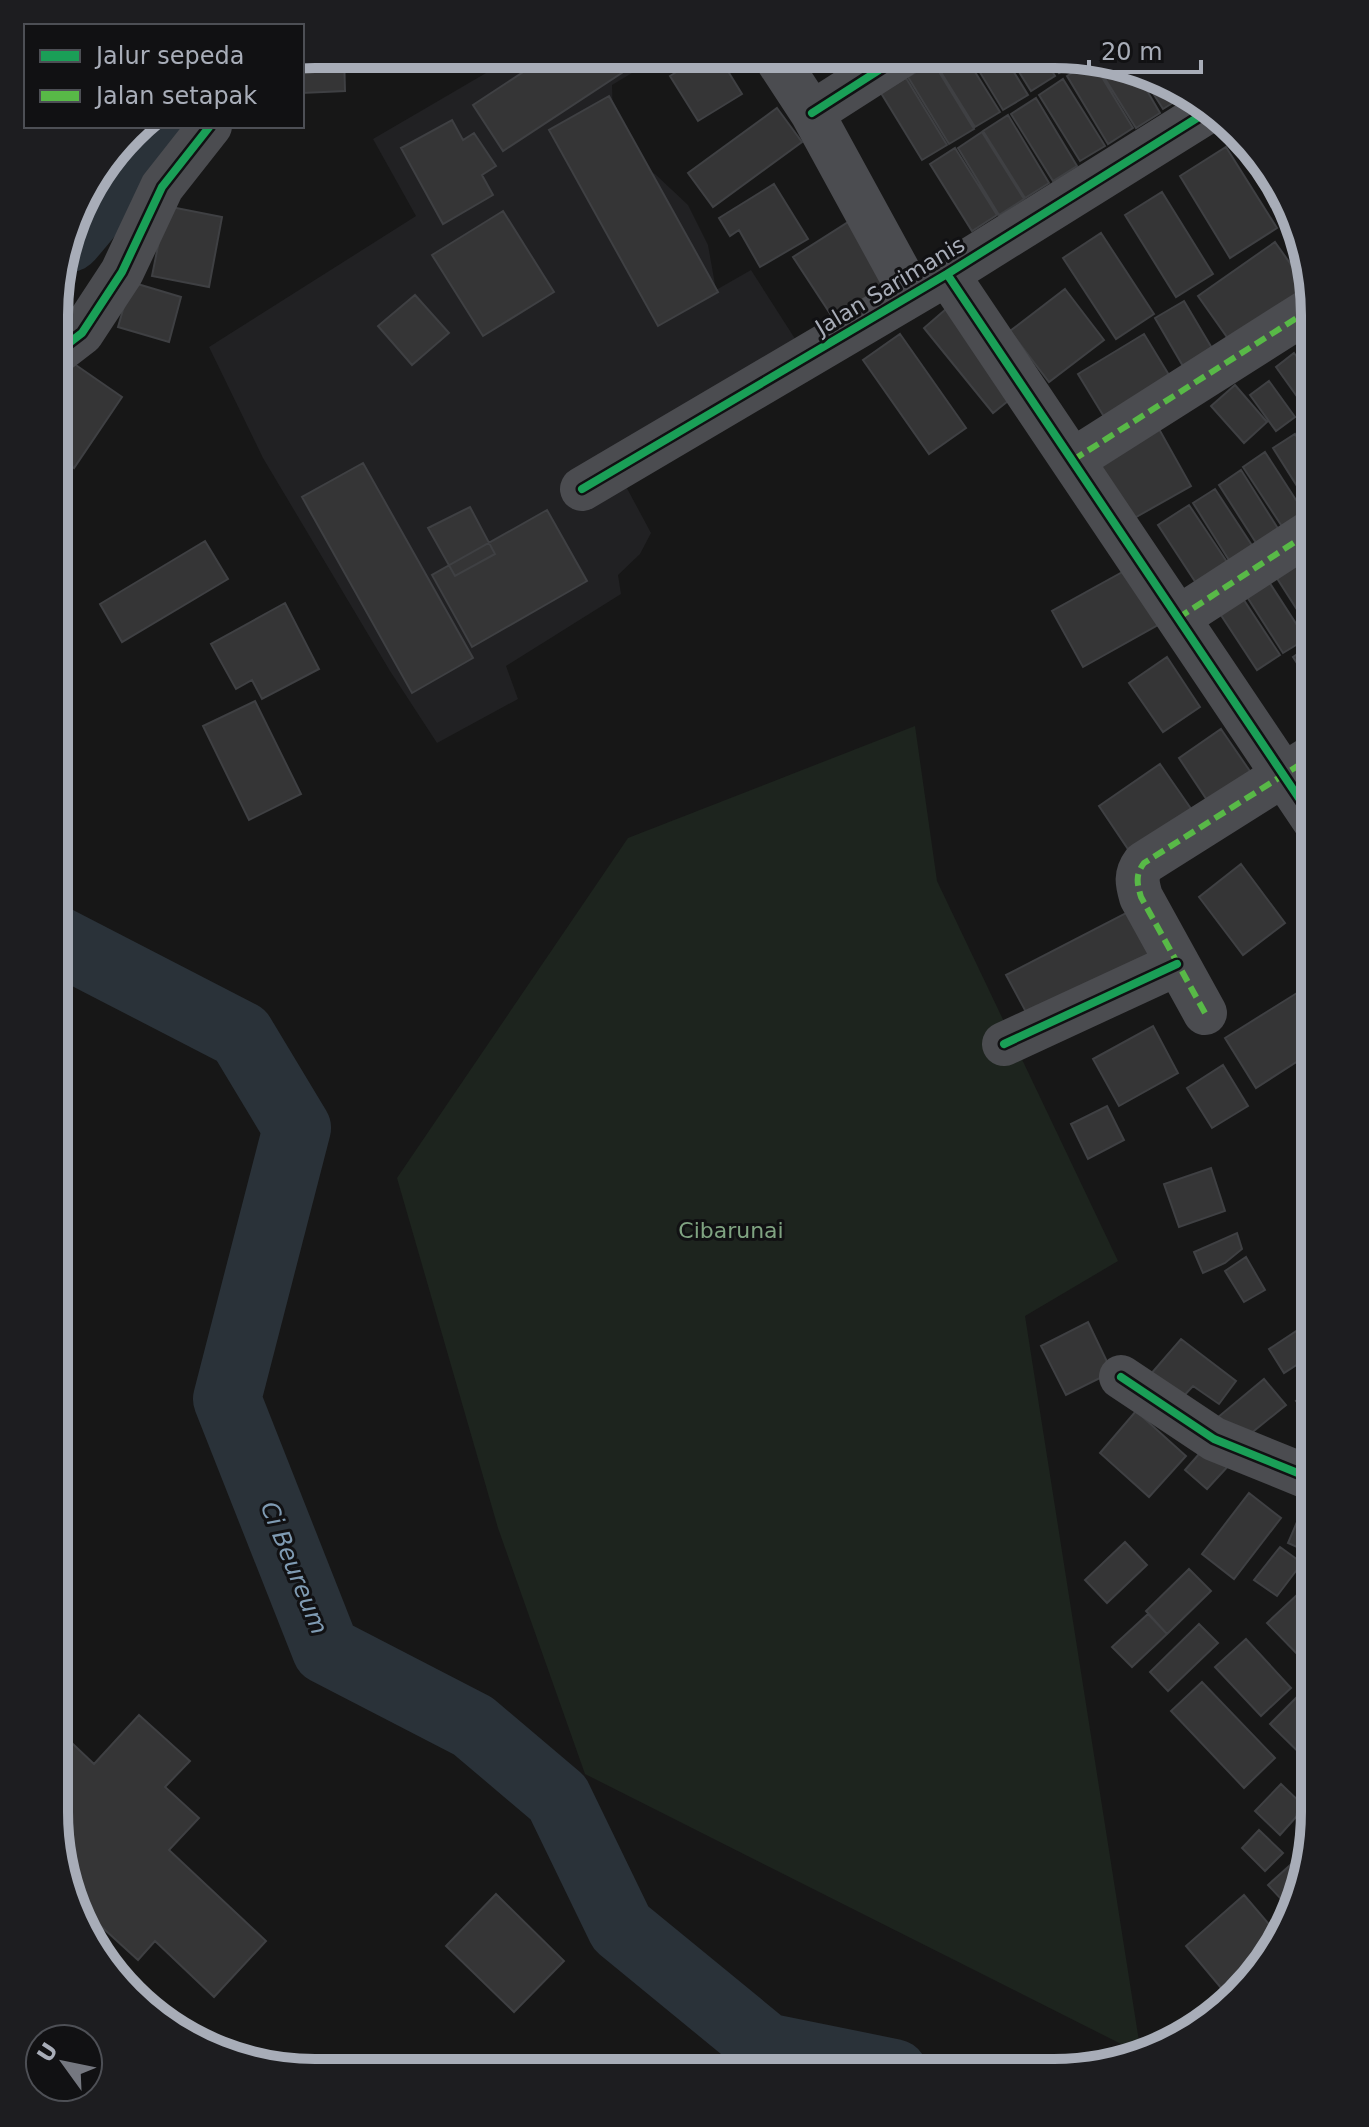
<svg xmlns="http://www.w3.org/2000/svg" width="1369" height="2127" viewBox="0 0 1369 2127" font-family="'DejaVu Sans',sans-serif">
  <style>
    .built { fill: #212123 }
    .green { fill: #1d241e }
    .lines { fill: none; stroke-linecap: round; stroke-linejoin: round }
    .river { stroke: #2a3239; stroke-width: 68 }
    .building { fill: #353536; stroke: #3f4043; stroke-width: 2 }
    .minor { stroke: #4b4c50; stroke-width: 44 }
    .quiet { stroke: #58b947; stroke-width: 6; stroke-dasharray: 12 6; stroke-linecap: butt }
    .cycleway-casing { stroke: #111113; stroke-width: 13 }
    .cycleway { stroke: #1a9f57; stroke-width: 8 }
    .labels { text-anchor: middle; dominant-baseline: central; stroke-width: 6; stroke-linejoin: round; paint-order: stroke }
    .street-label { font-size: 22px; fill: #a8adb8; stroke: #111113 }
    .park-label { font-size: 22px; fill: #7fa381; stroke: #111113 }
    .water-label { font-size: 24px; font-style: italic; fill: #7f9bb3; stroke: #111113 }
    .rim { fill: none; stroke: #a8adb8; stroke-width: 10 }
  </style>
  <rect width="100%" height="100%" fill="#171717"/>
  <path class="built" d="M517,55H662L612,85L614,155L655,174L688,205L708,245L716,290L751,270L799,345L608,453L651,533L640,554L618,575L621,594L506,666L518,699L437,743L390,671L263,458L209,347L416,216L373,139Z"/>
  <path class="green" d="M915,726L937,881L1118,1261L1025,1316L1141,2054L585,1774L498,1528L397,1178L628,838Z"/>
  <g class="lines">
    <path class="river" d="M69,238L163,126
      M55,939L241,1035L297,1128L227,1399L326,1650L473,1726L558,1798L621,1928L766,2047L894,2073"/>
  </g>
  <path class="building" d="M315,54H344L345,91L302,93V56Z
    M549,55H649L503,151L473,105Z
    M704,55H718L742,94L698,121L670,76Z
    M941,56H965L1000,112L975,127L934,61Z
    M970,56H1004L1028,95L1003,110Z
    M1009,56H1043L1055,76L1031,91Z
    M1049,56H1083L1084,58L1059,73Z
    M1097,59L1139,77L1160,113L1136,128L1094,61Z
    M1092,61L1133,128L1108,144L1067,76Z
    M933,62L974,129L949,144L908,77Z
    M906,78L947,145L922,160L881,93Z
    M1063,79L1105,146L1080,161L1039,95Z
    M1144,79L1184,96L1163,109Z
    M609,96L718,292L658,326L549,130Z
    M1036,98L1077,166L1053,181L1011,114Z
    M777,108L802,142L713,207L688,173Z
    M1008,115L1049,183L1025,198L983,131Z
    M452,120L463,140L474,133L496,166L482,175L493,195L443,224L401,148Z
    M982,132L1024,199L999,215L958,148Z
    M1226,147L1277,228L1230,258L1180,176Z
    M955,148L997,215L972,231L930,164Z
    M774,184L808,239L760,267L739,230L730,236L719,218Z
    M1162,192L1213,274L1176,297L1125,215Z
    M166,206L222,217L209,287L152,276Z
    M503,211L554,292L483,336L432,255Z
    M853,219L894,283L835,321L793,257Z
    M1101,233L1154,314L1116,339L1063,258Z
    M1275,242L1311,293L1234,347L1198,296Z
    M131,282L181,297L169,342L118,327Z
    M1065,289L1104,340L1049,382L1010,331Z
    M415,295L449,333L412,365L378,326Z
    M1184,301L1216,355L1187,373L1155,318Z
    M953,303L1023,389L993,413L924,328Z
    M1315,332V358L1302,341Z
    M900,334L966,428L929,454L863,360Z
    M1144,334L1172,380L1106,420L1078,374Z
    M1294,353L1315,381V402L1306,409L1276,367Z
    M70,361L122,397L74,468L56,456V383Z
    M1269,381L1295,417L1276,431L1250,395Z
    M1235,385L1267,422L1244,443L1211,406Z
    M1159,429L1191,486L1131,520L1099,463Z
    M1295,434L1315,465L1314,513L1273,448Z
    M1265,452L1307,517L1285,531L1243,467Z
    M363,463L473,658L412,693L302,497Z
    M1241,470L1282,535L1260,549L1219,485Z
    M1215,489L1257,553L1234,568L1193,503Z
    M1189,505L1231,568L1200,589L1158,525Z
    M470,507L495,554L455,576L428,528Z
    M547,510L587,581L472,647L432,575Z
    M205,541L228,579L122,642L100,604Z
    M1293,554L1315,588V632L1312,633L1271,569Z
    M1135,565L1165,621L1083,667L1052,611Z
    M1264,574L1306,639L1283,653L1242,589Z
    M1238,591L1280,655L1257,670L1215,606Z
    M285,603L319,669L262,699L252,680L236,689L211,644Z
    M1315,642V691L1293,657Z
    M1167,657L1200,707L1163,732L1129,683Z
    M255,701L301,794L249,820L203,726Z
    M1221,729L1254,777L1211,806L1179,758Z
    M1160,764L1194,813L1132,855L1099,806Z
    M1241,864L1285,923L1243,955L1199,897Z
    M1128,912L1153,962L1033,1025L1006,975Z
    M1305,988L1315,1003V1050L1256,1088L1225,1038Z
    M1153,1026L1178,1073L1119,1106L1093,1059Z
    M1223,1065L1248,1106L1212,1128L1187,1088Z
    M1107,1106L1124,1140L1088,1159L1071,1124Z
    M1211,1168L1225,1211L1179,1227L1164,1184Z
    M1237,1233L1242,1249L1225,1263L1203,1273L1194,1252Z
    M1246,1257L1265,1290L1244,1302L1225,1271Z
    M1088,1322L1112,1372L1066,1395L1041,1346Z
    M1304,1326L1315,1343V1353L1284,1373L1269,1349Z
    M1181,1339L1236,1381L1219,1404L1193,1386L1179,1401L1150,1375Z
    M1264,1379L1286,1405L1239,1443L1217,1418Z
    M1315,1386V1424L1296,1401Z
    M1136,1411L1186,1456L1149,1497L1100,1453Z
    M1207,1445L1230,1464L1207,1489L1185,1470Z
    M1249,1493L1281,1518L1234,1579L1202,1554Z
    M1303,1508L1315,1513V1555L1288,1543Z
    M1125,1542L1147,1565L1107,1603L1085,1580Z
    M1280,1547L1302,1563L1277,1596L1254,1580Z
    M1189,1569L1211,1591L1167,1634L1146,1611Z
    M1315,1578L1314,1651L1304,1661L1267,1623Z
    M1148,1614L1167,1634L1132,1667L1112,1647Z
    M1199,1624L1218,1643L1168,1691L1150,1672Z
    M1246,1639L1291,1688L1261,1716L1215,1667Z
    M1202,1682L1275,1758L1244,1788L1171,1711Z
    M1303,1691L1314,1702V1767L1270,1724Z
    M139,1715L190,1761L165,1787L199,1818L169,1850L266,1941L214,1997L155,1941L138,1960L71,1899L54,1812V1726L94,1764Z
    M1281,1784L1305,1807L1280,1835L1255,1811Z
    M1259,1830L1283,1853L1265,1871L1242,1848Z
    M1297,1859L1305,1868L1294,1913L1268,1885Z
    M496,1894L564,1961L514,2012L446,1946Z
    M1244,1895L1280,1937L1222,1989L1186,1946Z"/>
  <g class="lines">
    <path class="minor" d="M774,55L812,113L911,294
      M812,113L901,56
      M947,274L1315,822
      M56,353L82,333L122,272L162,187L210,126
      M1073,460L1314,307
      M582,489L947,274L1213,108
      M1178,618L1315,529
      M1205,1013L1141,897C1137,883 1135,875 1144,863L1315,755
      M1004,1044L1177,964
      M1121,1377L1214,1439L1315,1480"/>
    <path class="quiet" d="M1073,460L1314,307
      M1178,618L1315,529
      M1205,1013L1141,897C1137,883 1135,875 1144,863L1315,755"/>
    <g class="cycleway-casing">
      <path id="cycleway" d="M812,113L901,56
        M947,274L1315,822
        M56,353L82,333L122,272L162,187L210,126
        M582,489L947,274L1213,108
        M1004,1044L1177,964
        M1121,1377L1214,1439L1315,1480"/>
    </g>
    <use href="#cycleway" class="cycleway"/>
  </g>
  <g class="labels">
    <g class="street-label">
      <text transform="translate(890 286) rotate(-31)">Jalan Sarimanis</text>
    </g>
    <g class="park-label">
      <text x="731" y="1230">Cibarunai</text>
    </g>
    <g class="water-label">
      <text transform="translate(294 1568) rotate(68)">Ci Beureum</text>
    </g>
  </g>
  <path d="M0 0H1369V2127H0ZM315 68H1054A247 247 0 0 1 1301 315V1812A247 247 0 0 1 1054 2059H315A247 247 0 0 1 68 1812V315A247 247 0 0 1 315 68Z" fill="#1d1d20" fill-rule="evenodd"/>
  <path class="rim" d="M315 68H1054A247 247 0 0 1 1301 315V1812A247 247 0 0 1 1054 2059H315A247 247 0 0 1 68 1812V315A247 247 0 0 1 315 68Z"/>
  <rect x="24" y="24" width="280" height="104" fill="#111113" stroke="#4d4f55" stroke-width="2"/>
  <rect x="40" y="50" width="40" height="12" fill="#1a9f57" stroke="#4d4f55" stroke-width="2"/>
  <text x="96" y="64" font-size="24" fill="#a8adb8">Jalur sepeda</text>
  <rect x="40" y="90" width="40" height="12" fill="#58b947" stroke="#4d4f55" stroke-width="2"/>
  <text x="96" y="104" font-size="24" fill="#a8adb8">Jalan setapak</text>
  <g transform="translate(64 2063) rotate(303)"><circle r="38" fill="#111113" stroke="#4d4f55" stroke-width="2"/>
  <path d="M0-6L14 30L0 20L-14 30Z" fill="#757880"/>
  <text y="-12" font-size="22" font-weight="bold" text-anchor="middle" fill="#a8adb8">U</text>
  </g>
  <path d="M1089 60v12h112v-12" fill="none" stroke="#a8adb8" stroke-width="4"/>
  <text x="1101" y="60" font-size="24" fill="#a8adb8" stroke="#111113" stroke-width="6" paint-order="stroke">20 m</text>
</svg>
